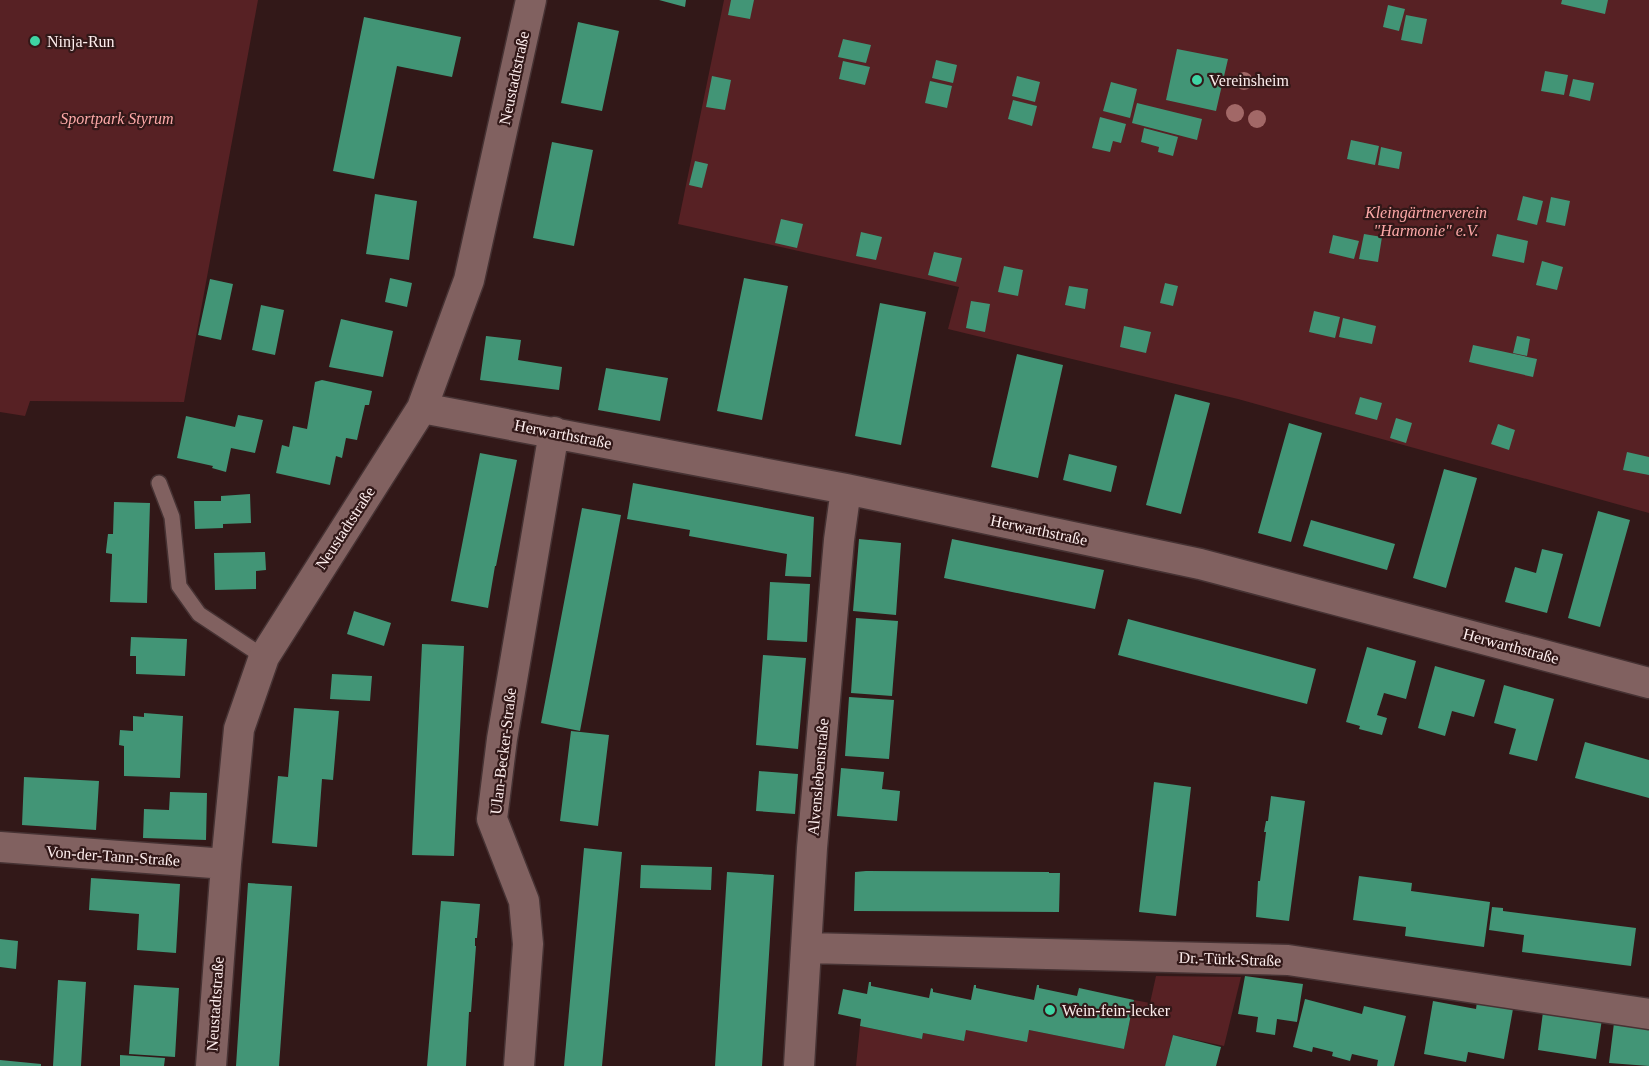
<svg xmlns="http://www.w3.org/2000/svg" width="1649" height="1066" viewBox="0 0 1649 1066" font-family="Georgia,serif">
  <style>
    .green { fill: #572124 }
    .building { fill: #429576 }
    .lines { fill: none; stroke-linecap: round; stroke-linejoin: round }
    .service-casing { stroke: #463233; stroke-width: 18 }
    .minor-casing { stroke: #463233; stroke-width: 33 }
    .service { stroke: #816160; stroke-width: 15 }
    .minor { stroke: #816160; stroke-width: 30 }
    .tree { fill: #a26867 }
    .poi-dot { fill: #3ed4a3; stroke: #321818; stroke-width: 2 }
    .labels { text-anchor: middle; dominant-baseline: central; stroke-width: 4.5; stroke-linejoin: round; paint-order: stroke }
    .poi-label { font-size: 16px; fill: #fdeded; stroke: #321818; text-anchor: start }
    .street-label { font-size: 16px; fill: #fdeded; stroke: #321818 }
    .park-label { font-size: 16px; font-style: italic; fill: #fda9a8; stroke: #321818 }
  </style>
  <rect width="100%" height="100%" fill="#321818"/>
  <path class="green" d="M0,0H258L184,402L30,401L25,416L0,412Z
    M724,0H1649V513L1238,399L948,329L959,287L678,224Z
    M1156,976L1241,977L1224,1046L1173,1035L1165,1066H856L860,1026L922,1039L923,1033L963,1041L966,1030H1029L1124,1049L1134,1000L1150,1003Z"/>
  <path class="building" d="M659,0H686L685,7Z
    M731,0H754L750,19L728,15Z
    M1562,0H1608L1605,14L1561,4Z
    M1388,5L1405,9L1399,31L1383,27Z
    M1406,15L1427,19L1422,44L1401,40Z
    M364,17L461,37L452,77L397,66L374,179L333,171Z
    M578,22L619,31L602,111L561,103Z
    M843,39L871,45L866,63L838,57Z
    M1177,49L1228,59L1216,111L1166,100Z
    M936,60L957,65L953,83L932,78Z
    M843,61L870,67L865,85L839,79Z
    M1545,71L1568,75L1564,95L1541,91Z
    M712,76L731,80L725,110L706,107Z
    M1017,76L1040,82L1035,102L1012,96Z
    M1573,79L1594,83L1590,101L1569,96Z
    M930,81L952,86L947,108L925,103Z
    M1111,82L1137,89L1130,118L1103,111Z
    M1013,100L1037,106L1032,126L1008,119Z
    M1137,103L1202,119L1197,140L1132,123Z
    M1100,117L1126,124L1121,143L1113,141L1110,152L1092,148Z
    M1144,128L1178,137L1173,156L1158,152L1159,147L1141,142Z
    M1351,140L1379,146L1375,165L1347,159Z
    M552,142L593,150L574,246L533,238Z
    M1381,147L1402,152L1399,169L1378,165Z
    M695,161L708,164L702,188L689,185Z
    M375,194L417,201L409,260L366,254Z
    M1523,196L1543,201L1537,225L1517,220Z
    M1551,197L1570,201L1565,226L1546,222Z
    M781,219L803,224L797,248L775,243Z
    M861,232L882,237L876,260L856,256Z
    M1364,234L1382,237L1378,262L1359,259Z
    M1497,234L1528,241L1524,263L1492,256Z
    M1333,235L1359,241L1354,259L1329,253Z
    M934,252L962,258L956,282L928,275Z
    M1542,261L1563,267L1557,290L1536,285Z
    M1004,266L1023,270L1018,296L998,292Z
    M390,278L412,283L407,307L385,302Z
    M744,278L788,286L762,420L717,411Z
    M210,279L233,284L221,340L198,335Z
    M1165,283L1178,286L1173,306L1160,303Z
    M1069,286L1088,289L1085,309L1065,305Z
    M971,301L990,304L985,332L966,328Z
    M880,303L926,312L901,445L855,436Z
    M261,305L284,310L275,355L252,350Z
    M1314,311L1340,317L1335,338L1309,332Z
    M1343,318L1376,326L1372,344L1339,337Z
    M341,319L393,331L383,377L329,367Z
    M1124,326L1151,332L1146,353L1120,347Z
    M486,336L521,340L518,360L562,367L559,390L480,380Z
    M1517,336L1530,339L1527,356L1513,353Z
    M1473,345L1537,359L1533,377L1469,362Z
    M1017,354L1063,365L1038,478L991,467Z
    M606,368L668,378L660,421L598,410Z
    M322,380L372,391L369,405H365L357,440L346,438L342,458L336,456L330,485L276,473L282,445L289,447L293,426L307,429L315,382Z
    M1175,394L1210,403L1181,514L1146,505Z
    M1360,397L1382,403L1377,420L1355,414Z
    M238,415L263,420L255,453L231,448L226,472L212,468L213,466L177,458L186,416L235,427Z
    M1396,418L1412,423L1406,443L1390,438Z
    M1289,423L1322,433L1291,542L1258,533Z
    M1498,424L1515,430L1509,450L1491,444Z
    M1627,452L1649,457V475L1623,470Z
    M480,453L517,460L496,566H495L488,608L451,601Z
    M1069,454L1117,466L1111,492L1063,480Z
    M1444,469L1477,478L1446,588L1413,578Z
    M633,483L814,517L811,577L785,576L787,554L689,536L690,530L627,519Z
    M250,494L251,523L223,524V528L195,529L194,501H221V496Z
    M114,502L150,503L147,603L110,602L112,554L106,553V551L108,534H113Z
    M582,508L621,515L580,731L541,723Z
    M1598,511L1630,520L1600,627L1568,618Z
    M1311,520L1395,544L1387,570L1303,546Z
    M859,539L901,543L896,615L853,611Z
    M952,539L1104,570L1095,609L944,578Z
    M1542,549L1563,554L1547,613L1505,602L1515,567L1536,573Z
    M265,552L266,570L256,571V589L215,590L214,553Z
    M770,582L810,584L807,642L767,640Z
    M354,611L391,623L384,646L347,634Z
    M856,618L898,621L892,696L851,693Z
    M1128,619L1316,669L1307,704L1118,655Z
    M131,637L187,639L185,676L136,674V656H130Z
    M422,644L464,646L454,856L412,855Z
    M1367,647L1416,661L1406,699L1384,693L1377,715L1387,718L1382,735L1359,729L1360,726L1346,722Z
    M763,655L806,658L798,749L756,745Z
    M1435,666L1485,680L1474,717L1452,711L1445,736L1418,728Z
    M332,674L372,676L370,701L330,699Z
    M1504,685L1554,699L1537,761L1509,754L1516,729L1494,723Z
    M849,697L894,700L889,759L845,756Z
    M294,708L339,711L333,780L322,779L317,847L272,843L278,776L288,777Z
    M144,713L183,716L180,778L124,776V746L119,745L120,730L133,731V716L144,717Z
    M571,731L609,735L598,826L560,821Z
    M1585,742L1649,760V798L1575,778Z
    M841,768L884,772L882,789L900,791L897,821L837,816Z
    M759,771L798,774L795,814L756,811Z
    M24,777L99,781L96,830L22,825Z
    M1154,782L1191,787L1176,916L1139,912Z
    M170,792L207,793L206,840L143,838L144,809L169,810Z
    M1271,796L1305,801L1289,921L1256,917L1258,881H1260L1266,832H1264L1266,821H1268Z
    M584,848L622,852L602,1066H564Z
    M641,865L712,867L711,890L640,888Z
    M866,871L1049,872V873H1060L1059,912L854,911L855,872Z
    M727,872L774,875L762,1066H715Z
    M1359,876L1412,883L1411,891L1490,902L1484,947L1405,936L1406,927L1353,920Z
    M91,878L180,884L176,953L137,950L139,914L89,910Z
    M248,883L292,886L279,1066H236Z
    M441,901L480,904L477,938H475V946H476L471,1012H469L466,1066H427Z
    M1492,907L1503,908V911L1636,928L1631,966L1522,952L1524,935L1489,930Z
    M0,939L18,941L16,969L0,967Z
    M1245,976L1303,984L1297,1022L1277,1019L1275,1035L1256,1032L1258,1017L1238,1014Z
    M58,980L86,982L81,1066H53Z
    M869,982H871V986L929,998L931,988L933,989V992L971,1000L974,985H976V988L1034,1000L1037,985H1039V988L1077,996L1079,988L1134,1000L1124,1049L1029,1030L1027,1042L966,1030L964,1041L923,1033L922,1039L860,1026L861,1019L838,1014L843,989L867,994Z
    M134,985L179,988L175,1057L129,1054Z
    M1305,999L1362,1014L1364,1006L1406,1016L1394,1066H1377L1378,1060L1352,1054L1350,1061L1332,1056L1333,1052L1313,1047L1312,1052L1293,1047Z
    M1433,1001L1476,1009L1477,1002L1513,1009L1504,1059L1468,1052L1466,1062L1424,1054Z
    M1543,1012L1602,1019L1596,1059L1538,1050Z
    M1614,1023L1649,1027V1066L1609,1063Z
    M1173,1035L1221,1047L1216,1066H1165Z
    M120,1055L165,1058L164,1066H120Z
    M0,1060L41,1064V1066H0Z"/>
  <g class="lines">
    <g class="service-casing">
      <path id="service" d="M159,483L172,517L179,586L199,614L264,657"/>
    </g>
    <g class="minor-casing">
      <path id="minor" d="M422,408L846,489L1200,564L1649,683
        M0,847L226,864
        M807,948L1288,960L1649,1014
        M211,1066L226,864L239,729L264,657L422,408L469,280L531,0
        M519,1066L528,944L524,901L492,819L502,739L554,432
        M799,1066L812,848L839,540L846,489"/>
    </g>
    <use href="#service" class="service"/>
    <use href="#minor" class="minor"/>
  </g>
  <g class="tree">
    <circle cx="1244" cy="81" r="9"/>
    <circle cx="1235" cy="113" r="9"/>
    <circle cx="1257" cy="119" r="9"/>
  </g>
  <g class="poi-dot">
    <circle cx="35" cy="41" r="6"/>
    <circle cx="1197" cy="80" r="6"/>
    <circle cx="1050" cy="1010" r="6"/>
  </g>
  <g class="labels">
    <g class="poi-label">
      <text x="47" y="41">Ninja-Run</text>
      <text x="1209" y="80">Vereinsheim</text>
      <text x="1062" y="1010">Wein-fein-lecker</text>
    </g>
    <g class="street-label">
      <text transform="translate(514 78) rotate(-78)">Neustadtstraße</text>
      <text transform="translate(563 434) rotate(11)">Herwarthstraße</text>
      <text transform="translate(345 528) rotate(-57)">Neustadtstraße</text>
      <text transform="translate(1039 530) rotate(12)">Herwarthstraße</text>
      <text transform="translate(1511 646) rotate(15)">Herwarthstraße</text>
      <text transform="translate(503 751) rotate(-83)">Ulan-Becker-Straße</text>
      <text transform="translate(818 777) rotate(-85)">Alvenslebenstraße</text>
      <text transform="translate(113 856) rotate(4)">Von-der-Tann-Straße</text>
      <text transform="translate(1230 959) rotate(2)">Dr.-Türk-Straße</text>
      <text transform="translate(215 1004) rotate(-86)">Neustadtstraße</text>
    </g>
    <g class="park-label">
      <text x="117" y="118">Sportpark Styrum</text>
      <text x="1426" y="212">Kleingärtnerverein<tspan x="1426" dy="18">"Harmonie" e.V.</tspan></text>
    </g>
  </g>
</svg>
